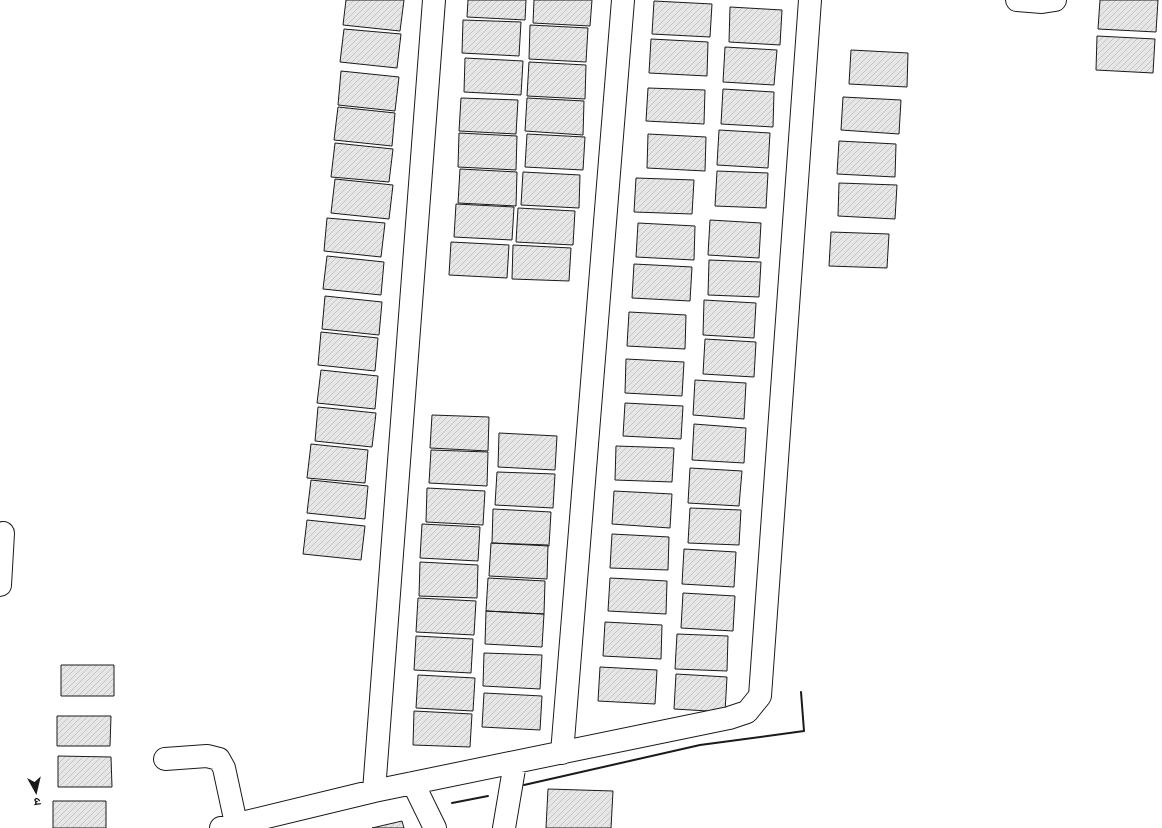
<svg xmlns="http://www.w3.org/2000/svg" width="1162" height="828" viewBox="0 0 1162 828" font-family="'Fira Sans','Noto Sans Devanagari',sans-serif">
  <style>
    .building { fill: url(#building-hatch); stroke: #1a1a1a }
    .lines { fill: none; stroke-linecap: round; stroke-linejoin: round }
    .street-casing { stroke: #1a1a1a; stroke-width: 24 }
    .street { stroke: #fff; stroke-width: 22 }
    .wall { stroke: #1a1a1a; stroke-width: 2 }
  </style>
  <defs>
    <pattern id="building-hatch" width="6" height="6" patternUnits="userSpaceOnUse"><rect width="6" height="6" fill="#e6e6e6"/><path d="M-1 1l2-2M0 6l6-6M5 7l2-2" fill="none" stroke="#c5c5c5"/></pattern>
  </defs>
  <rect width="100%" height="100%" fill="#fff"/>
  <path class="building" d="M346,0H404L400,31L343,25Z
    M468,0H526L525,20L467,17Z
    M534,0H592L590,26L533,23Z
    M1100,0H1158L1156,32L1098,29Z
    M654,1L712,4L710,37L652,34Z
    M730,7L782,10L780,45L729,42Z
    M463,20L521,22L519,56L462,53Z
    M530,25L588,28L586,62L529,59Z
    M344,29L401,34L397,68L340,62Z
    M1097,36L1155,39L1153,73L1096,70Z
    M651,39L708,42L707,76L649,73Z
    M725,47L777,50L774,85L723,82Z
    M851,50L908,53L907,87L849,84Z
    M465,58L523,61L521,95L464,92Z
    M529,62L586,65L585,99L527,96Z
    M341,71L399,77L395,111L338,105Z
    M648,88L705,90L704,124L646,121Z
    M723,89L774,92L773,127L721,124Z
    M843,97L901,100L899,134L841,130Z
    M461,98L518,100L516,134L459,131Z
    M527,98L584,101L583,135L525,131Z
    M338,107L395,113L392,146L334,140Z
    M719,130L770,133L768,168L717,165Z
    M459,133L517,136L516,170L458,167Z
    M527,134L585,137L583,170L525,167Z
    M648,134L706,137L705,171L647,168Z
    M839,141L896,144L895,177L837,174Z
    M335,143L393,149L389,182L331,177Z
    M460,169L517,172L516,206L458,203Z
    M717,171L768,173L766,208L715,206Z
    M523,172L580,175L579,208L521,205Z
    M636,178L694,180L692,214L634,212Z
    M335,179L393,185L389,219L331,213Z
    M839,183L897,185L895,219L838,216Z
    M456,204L514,207L512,240L454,237Z
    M518,208L575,211L573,245L516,242Z
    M327,218L385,223L381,257L324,251Z
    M710,220L761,223L759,258L708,255Z
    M638,223L695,226L694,260L636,257Z
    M831,232L889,234L887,268L829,266Z
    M451,242L509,245L507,278L449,275Z
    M513,245L571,248L569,281L512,279Z
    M327,256L384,262L381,295L323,289Z
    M709,260L761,262L759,297L708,295Z
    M634,264L692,267L690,301L632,298Z
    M325,296L382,302L379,335L322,329Z
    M704,300L756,303L754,338L703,335Z
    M629,312L686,315L685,349L627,346Z
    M321,332L378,338L375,371L318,365Z
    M705,339L756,342L754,377L703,374Z
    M626,359L684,362L682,396L625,393Z
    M321,370L378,376L375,409L317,403Z
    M695,380L746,383L744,419L693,415Z
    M625,403L683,406L681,439L623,436Z
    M318,407L376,413L372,447L315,441Z
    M432,415L489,417L488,451L430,448Z
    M694,424L746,428L744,463L692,460Z
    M499,433L557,436L555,470L498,467Z
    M311,444L368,450L365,483L307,478Z
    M616,446L674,448L672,482L615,480Z
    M431,450L488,452L487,486L429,483Z
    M690,468L742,471L739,506L688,503Z
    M497,472L555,474L553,508L495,505Z
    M311,480L368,486L365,519L307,513Z
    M427,488L485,491L483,525L426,522Z
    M614,491L672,494L670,528L612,524Z
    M690,508L741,510L739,545L688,543Z
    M493,509L551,512L549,546L492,543Z
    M307,520L365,526L361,560L303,554Z
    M422,524L480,527L478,561L420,558Z
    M612,534L669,537L668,570L610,568Z
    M491,543L548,545L547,579L489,576Z
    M684,549L736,552L734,587L682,584Z
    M420,562L478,565L477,598L419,596Z
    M488,578L545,581L544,614L486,611Z
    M610,578L667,581L666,614L608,611Z
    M683,593L735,596L733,631L681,628Z
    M418,598L476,601L474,635L416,632Z
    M486,611L544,614L542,647L485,644Z
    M605,622L662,625L661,659L603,656Z
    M677,634L728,636L727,671L675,669Z
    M416,636L473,639L471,673L414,670Z
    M484,653L542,655L540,689L483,686Z
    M61,665H114V696H61Z
    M600,667L657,670L655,704L598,701Z
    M676,674L727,677L725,712L674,709Z
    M418,675L475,678L473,711L416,708Z
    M484,693L542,696L540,730L482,727Z
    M414,711L472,714L470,747L413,745Z
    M57,716H111L110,746H57Z
    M58,756L111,757L112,787H58Z
    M548,789L613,791L611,828H546Z
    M53,801H106V828H53Z
    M402,821L404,828H372Z"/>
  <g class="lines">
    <g class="street-casing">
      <path id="street" d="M1017,0L1042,2L1055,0
        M0,585L3,533
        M562,753L623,0
        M165,759L207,756L219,759L224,768L237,828
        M413,783L435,828
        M374,791L434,0
        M221,828L374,791L729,718L747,712L760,696L810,0
        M504,828L515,763"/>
    </g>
    <use href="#street" class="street"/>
    <path class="wall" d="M524,785L700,745L804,731L801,692
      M452,803L488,796"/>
  </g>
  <g transform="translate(36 792) rotate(172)" stroke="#ffffff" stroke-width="3" paint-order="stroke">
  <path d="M0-3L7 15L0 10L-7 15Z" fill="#1a1a1a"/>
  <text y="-6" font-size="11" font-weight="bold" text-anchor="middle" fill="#1a1a1a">उ</text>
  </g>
</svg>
